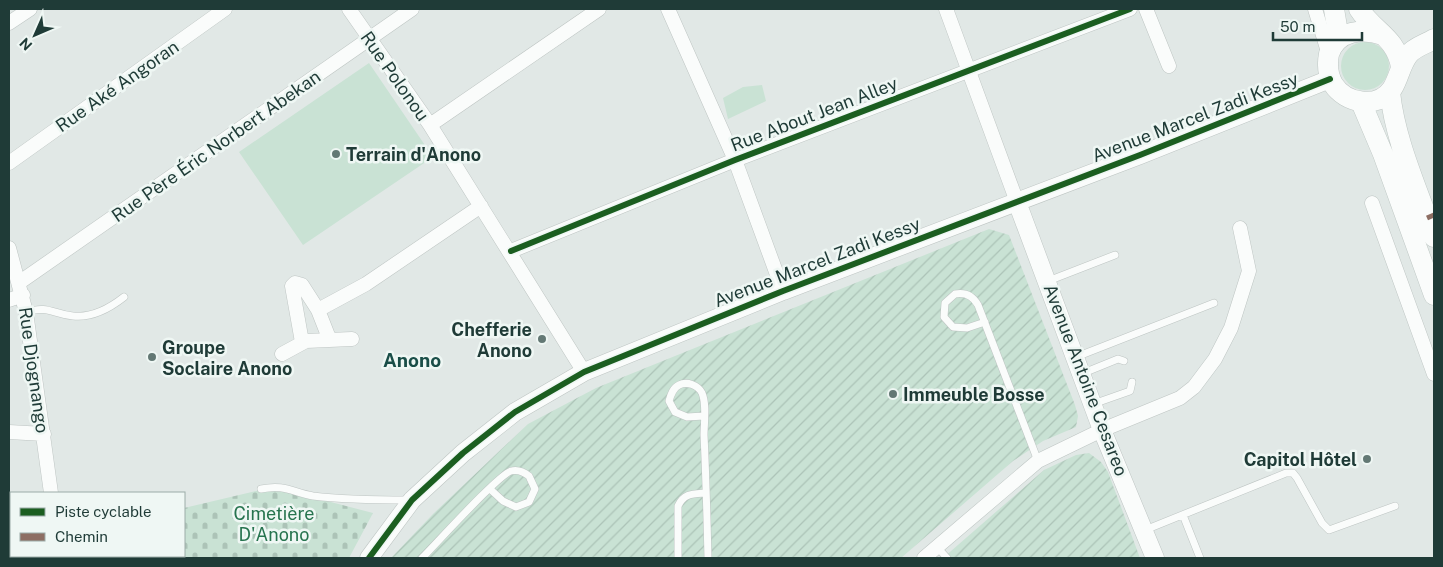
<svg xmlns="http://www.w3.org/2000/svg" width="1443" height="567" viewBox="0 0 1443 567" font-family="'Public Sans',sans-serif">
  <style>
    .green { fill: #c9e2d4 }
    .cemetery { fill: url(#cemetery-stones) }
    .garden { fill: url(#garden-furrows) }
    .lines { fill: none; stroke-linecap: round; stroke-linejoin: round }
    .service-casing { stroke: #bec5c3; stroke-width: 8 }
    .minor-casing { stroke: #bec5c3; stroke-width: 15 }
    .tertiary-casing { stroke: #bec5c3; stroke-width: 19 }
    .secondary-casing { stroke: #bdc6c3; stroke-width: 21 }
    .service { stroke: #fafcfb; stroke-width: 7 }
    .minor { stroke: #fafcfb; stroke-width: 14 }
    .tertiary { stroke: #fafcfb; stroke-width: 18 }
    .secondary { stroke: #fafcfb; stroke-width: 20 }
    .quiet { stroke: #8d6e63; stroke-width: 5; stroke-dasharray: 10 5; stroke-linecap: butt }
    .cycleway-casing { stroke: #eff7f4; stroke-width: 9 }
    .cycleway { stroke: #1b5e20; stroke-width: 6 }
    .poi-dot { fill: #637874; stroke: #eff7f4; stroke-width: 2 }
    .labels { text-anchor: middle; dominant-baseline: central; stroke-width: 5; stroke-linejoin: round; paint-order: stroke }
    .street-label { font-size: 18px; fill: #1f3b37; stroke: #eff7f4 }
    .poi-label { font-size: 18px; font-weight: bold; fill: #1f3b37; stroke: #eff7f4; text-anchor: start }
    .park-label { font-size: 18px; fill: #27744f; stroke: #eff7f4 }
    .neighbourhood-label { font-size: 19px; font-weight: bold; fill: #1a4e48; stroke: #eff7f4 }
  </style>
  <defs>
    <pattern id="cemetery-stones" width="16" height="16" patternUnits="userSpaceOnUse" patternTransform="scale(1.25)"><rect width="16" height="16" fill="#c9e2d4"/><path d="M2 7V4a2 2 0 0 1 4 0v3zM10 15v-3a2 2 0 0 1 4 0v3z" fill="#acc3b7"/></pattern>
    <pattern id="garden-furrows" width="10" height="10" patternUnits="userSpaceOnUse" patternTransform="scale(1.25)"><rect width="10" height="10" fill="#c9e2d4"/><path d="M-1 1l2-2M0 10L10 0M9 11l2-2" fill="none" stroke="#acc3b7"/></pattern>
  </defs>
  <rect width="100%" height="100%" fill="#e1e8e6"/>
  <path class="green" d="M1341 66a24 24 0 1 1 48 0a24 24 0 1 1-48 0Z
    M369,63L433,157L303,245L239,152Z
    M762,85L766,101L728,119L723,98L743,87Z"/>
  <path class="cemetery" d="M273,487L373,513L349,558H72V556H184V508Z"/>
  <path class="garden" d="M989,229L1009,235L1075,405L1078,416L1076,427L1043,441L1013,461L901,558H391L433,514L528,424L596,388Z
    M1089,453L1101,462L1108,472L1140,558H943L1044,470L1076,455Z"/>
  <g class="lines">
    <g class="service-casing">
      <path id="service" d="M1048,281L1115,255
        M26,312C49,305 52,314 73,316C92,318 110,308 124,297
        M985,322L967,328L953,327L944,317L945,303L955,294C966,292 973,296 978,305L1038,461
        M1076,357L1214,303
        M1081,374L1118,359L1124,361
        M1093,404L1130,391L1132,382
        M704,416L687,417L675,412L669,401C671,394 673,388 679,385C687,381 698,385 702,393C707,405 704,423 704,435C706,476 707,517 708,558
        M261,489C284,484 292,492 313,496C346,500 377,500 409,500
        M1183,515L1200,558
        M1145,530L1286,473H1293L1297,478L1322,523L1329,530L1395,506
        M937,547L947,558
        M422,558C436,544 498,475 511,471C518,469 524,472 529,476L535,489L529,502L516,507L503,501L490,489
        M678,558V506C684,493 693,494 706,493"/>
    </g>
    <g class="minor-casing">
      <path id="minor" d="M349,9L430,125L584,372
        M668,9L735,160L783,291
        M946,9L1017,202
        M1146,9L1169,66
        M1315,9L1329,55
        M9,23L30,9
        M430,125L599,9
        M9,163L225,9
        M1372,203L1434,374
        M9,248L26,312L51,493
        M511,251L735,160L1130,9
        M20,282L412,9
        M9,300L23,295
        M318,310L366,284L481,206
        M302,342L292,286L295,283L302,285L318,310L329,338
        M282,354L306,341L352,339
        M9,432L44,434
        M9,545H11
        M59,556V558
        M924,558L1038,461L1102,430L1180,398L1194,387L1215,359L1231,328L1249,271L1240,228"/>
    </g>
    <g class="tertiary-casing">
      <path id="tertiary" d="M1017,202L1102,430L1155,558
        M369,558L412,500L463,453L515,412L584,372L783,291L1140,155L1330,79"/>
    </g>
    <g class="secondary-casing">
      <path id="secondary" d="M1334,9L1339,39
        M1359,9C1374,32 1396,37 1401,67
        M1383,35C1363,28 1337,30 1329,54C1327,64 1328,75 1333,84C1345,103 1377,110 1392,89C1399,78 1400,66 1408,55C1414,47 1426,44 1434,39
        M1390,92C1395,141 1418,190 1434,237
        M1361,102L1383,154L1434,295"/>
    </g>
    <use href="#service" class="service"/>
    <use href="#minor" class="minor"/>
    <use href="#tertiary" class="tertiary"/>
    <use href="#secondary" class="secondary"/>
    <path class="quiet" d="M1427,218L1434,215"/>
    <g class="cycleway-casing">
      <path id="cycleway" d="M511,251L735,160L1130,9
        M369,558L412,500L463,453L515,412L584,372L783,291L1140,155L1330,79"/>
    </g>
    <use href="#cycleway" class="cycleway"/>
  </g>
  <g class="poi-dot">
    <circle cx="336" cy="154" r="5"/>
    <circle cx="542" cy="339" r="5"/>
    <circle cx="152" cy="357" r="5"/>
    <circle cx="893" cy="394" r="5"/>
    <circle cx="1367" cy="459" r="5"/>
  </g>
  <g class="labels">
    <g class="street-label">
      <text transform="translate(395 76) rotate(55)">Rue Polonou</text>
      <text transform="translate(117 86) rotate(-35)">Rue Aké Angoran</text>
      <text transform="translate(814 114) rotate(-21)">Rue About Jean Alley</text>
      <text transform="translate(1195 117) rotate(-21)">Avenue Marcel Zadi Kessy</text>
      <text transform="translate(216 146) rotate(-35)">Rue Père Éric Norbert Abekan</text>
      <text transform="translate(817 262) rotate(-21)">Avenue Marcel Zadi Kessy</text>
      <text transform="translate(34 370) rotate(82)">Rue Djognango</text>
      <text transform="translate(1086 380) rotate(69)">Avenue Antoine Cesareo</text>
    </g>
    <g class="poi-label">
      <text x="346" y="154">Terrain d'Anono</text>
      <text x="532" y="329" text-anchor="end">Chefferie<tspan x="532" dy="21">Anono</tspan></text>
      <text x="162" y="347">Groupe<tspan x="162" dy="21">Soclaire Anono</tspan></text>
      <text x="903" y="394">Immeuble Bosse</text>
      <text x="1357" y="459" text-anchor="end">Capitol Hôtel</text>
    </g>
    <g class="park-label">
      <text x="274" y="513">Cimetière<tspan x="274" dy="21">D'Anono</tspan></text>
    </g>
    <g class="neighbourhood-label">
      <text x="412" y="360">Anono</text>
    </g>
  </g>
  <rect width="1443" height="567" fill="none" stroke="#1f3b37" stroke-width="20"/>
  <rect x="10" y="492" width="175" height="65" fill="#eff7f4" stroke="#9caca8"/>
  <rect x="20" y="508" width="25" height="8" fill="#1b5e20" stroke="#9caca8"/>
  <text x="55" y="517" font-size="15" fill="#1f3b37">Piste cyclable</text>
  <rect x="20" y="533" width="25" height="8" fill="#8d6e63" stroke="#9caca8"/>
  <text x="55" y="542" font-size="15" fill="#1f3b37">Chemin</text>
  <g transform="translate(35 35) rotate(225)" stroke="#eff7f4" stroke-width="4" paint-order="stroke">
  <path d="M0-4L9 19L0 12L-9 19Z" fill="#1f3b37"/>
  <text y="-8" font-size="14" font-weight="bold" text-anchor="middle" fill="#1f3b37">N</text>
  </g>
  <path d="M1273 32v8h89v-8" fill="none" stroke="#1f3b37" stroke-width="2.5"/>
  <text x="1280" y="32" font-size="15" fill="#1f3b37" stroke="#eff7f4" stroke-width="4" paint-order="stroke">50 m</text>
</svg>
